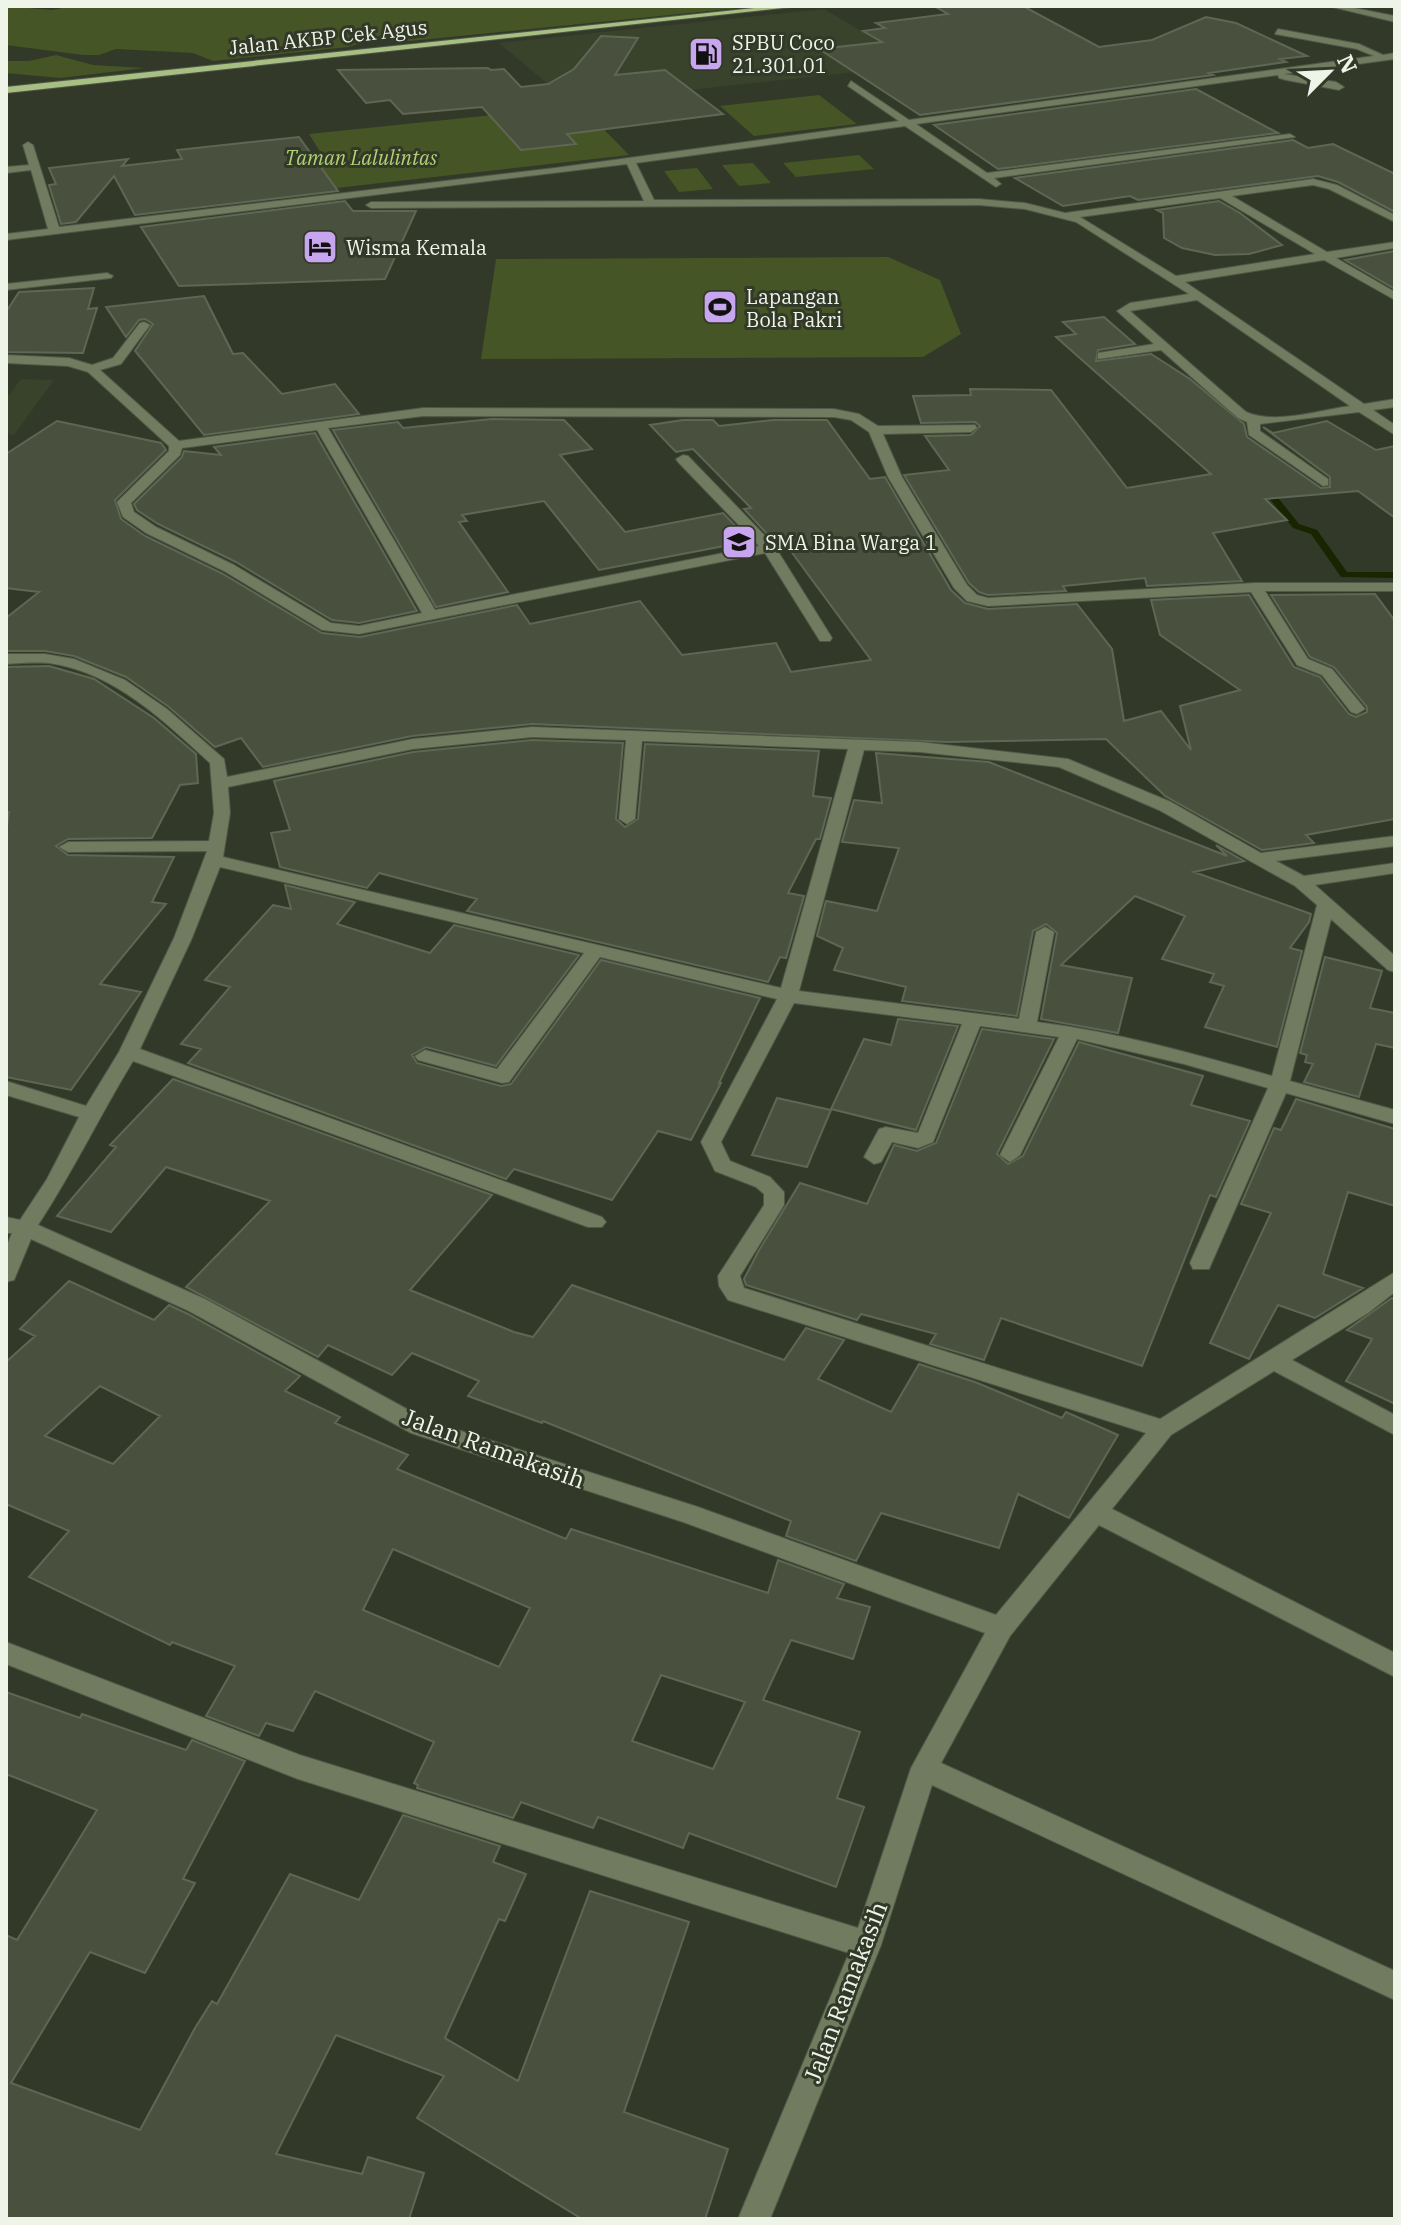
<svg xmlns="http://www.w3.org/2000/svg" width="1401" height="2225" viewBox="0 0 1401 2225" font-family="'IBM Plex Serif',serif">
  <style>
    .built { fill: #39422a }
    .green { fill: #455525 }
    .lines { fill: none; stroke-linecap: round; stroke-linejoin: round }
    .stream { fill: #192401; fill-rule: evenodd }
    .building { fill: #49513e; stroke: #5f6754; stroke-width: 2; fill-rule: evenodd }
    .minor-casing { stroke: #505747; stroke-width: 2 }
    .major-casing { stroke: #505747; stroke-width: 2 }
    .minor { fill: #707b5f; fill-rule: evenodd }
    .major { fill: #a8bf84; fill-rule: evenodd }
    .labels { text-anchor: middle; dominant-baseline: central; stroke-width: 6; stroke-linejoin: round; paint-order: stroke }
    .far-street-label { font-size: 20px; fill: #eff4e9; stroke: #323928 }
    .far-poi-label { font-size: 20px; fill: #eff4e9; stroke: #323928; text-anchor: start }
    .far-park-label { font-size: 20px; font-style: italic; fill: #b0d273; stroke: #323928 }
    .street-label { font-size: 24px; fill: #eff4e9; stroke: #323928 }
  </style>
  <rect width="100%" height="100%" fill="#323928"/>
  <path class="built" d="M824,9L920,65L570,103L499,43Z
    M21,379L54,380L14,435L6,434V399Z"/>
  <path class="green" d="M6,6L52,10L73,6H759L410,41H386L367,36L361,43L348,47L213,61L193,53L116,49L99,55H83L6,45Z
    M56,55L93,65L145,68L60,78L6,73V61H29Z
    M819,95L857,124L754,136L720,106Z
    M581,106L629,155L283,194L266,165L324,158L309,134Z
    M859,155L874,169L796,177L783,163Z
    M753,163L771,183L739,186L722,165Z
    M697,168L713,189L679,192L664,171Z
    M888,257L940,280L961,334L923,357L481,359L496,259Z"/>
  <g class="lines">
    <path class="stream" d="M1261,484H1267L1299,524L1317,530L1347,572H1395V578L1341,577L1311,534L1293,528L1261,488Z"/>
  </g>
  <path class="building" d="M934,6H1023L1099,47L1152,40L1206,17L1236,23L1307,56L1280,59L1286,62L1209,73L1213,75L920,115L819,49L882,42L863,31L885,28L876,23L948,14Z
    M601,36L638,38L615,75L665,70L723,114L567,134L576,144L521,150L482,107L403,114L390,100L366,103L338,70L488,68L491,70L504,69L521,87L548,84L574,69Z
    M1196,89L1278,133L998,169L934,125Z
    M299,137L338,191L135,215L114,176L76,222L61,224L49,185L56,184L49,168L128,159L122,166L182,159L177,150Z
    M1293,140L1308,148L1333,144L1395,174V212L1338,182L1318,176L1138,200L1130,196L1063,206L1015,178Z
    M345,201L353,211H416L385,279L179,286L141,227Z
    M1219,201L1240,213L1282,245L1249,254L1215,255L1182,248L1164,238L1163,213L1157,210Z
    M1395,251V289L1345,260Z
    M94,288L88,309L97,308L83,353L6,352V312L19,292Z
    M204,296L233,354L243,353L282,394L335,384L359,414L204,435L135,351L153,324L145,319L139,320L126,337L106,307Z
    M1104,317L1135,344L1098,350L1096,361L1151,354L1190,379L1244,424L1247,437L1321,488L1330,487V477L1263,427L1273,433L1327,421L1376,450L1395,446V518L1358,491L1265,499L1287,520L1213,533L1242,581L1147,586L1145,578L1063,586L1066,591L988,595L979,592L969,583L904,475L949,470L925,436L971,435L980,426L975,422L921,423L913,396L971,395L970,389L1051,390L1127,488L1211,474L1056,337L1076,334L1063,322Z
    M492,419L564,420L592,449L560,455L625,532L723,513L750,541L599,570L544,501L462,515L467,521L459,522L508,592L436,607L333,430L398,422L403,428Z
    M683,420H713L719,426L773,420H827L870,479L885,477L951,590L965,603L988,609L1077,604L1112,649L1124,721L1161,711L1191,750L1180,706L1240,690L1160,635L1151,600L1249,595L1294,667L1320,677L1349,714L1356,717L1367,712V707L1334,667L1310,657L1271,595L1375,594L1395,621V819L1306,835L1314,843L1262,850L1165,796L1106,739L947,742L532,724L412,736L263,767L241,738L215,747L169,707L126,677L74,656L45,651H6V618L39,592L6,588V454L57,421L161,443L166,450L115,500L121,519L145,536L223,574L322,633L360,637L517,605L530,624L640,601L682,655L776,643L791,672L871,660L779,535L770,537L744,509L751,508L693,449L676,452L650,425Z
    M315,433L417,611L359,623L332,620L236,562L158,524L137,510L134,504L182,457L184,451L221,455L214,447Z
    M49,666L94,679L154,718L196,754L198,783L180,785L152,838L68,839L56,846L68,855L174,857L152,902L166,904L100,984L141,992L71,1090L6,1077V834L9,812H6V667Z
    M532,740L623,743L616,819L625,827L638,819L645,744L819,751L813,796L831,798L820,839H816L788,893L804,896L786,958L780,957L768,982L467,911L477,899L379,873L367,888L280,867L271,833L290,830L274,781L413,752Z
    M876,753L989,762L1227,856L1216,845L1244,861L1194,872L1311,914L1309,922L1290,948L1302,951L1277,1047L1205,1027L1224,986L1210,982L1214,974L1162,959L1185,916L1135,896L1061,965L1132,978L1118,1033L1041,1019L1057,933L1046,924L1033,931L1017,1016L902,1001L906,987L834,970L843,948L817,936L826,901L877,911L899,848L842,842L854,800L882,803Z
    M285,885L355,902L337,924L430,953L454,925L579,955L496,1066L426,1047L412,1055L417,1063L501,1086L511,1084L601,960L760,998L719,1083H721L691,1140L658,1131L612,1200L514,1169L506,1179L188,1063L201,1049L181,1044L230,987L205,980L273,905L291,909Z
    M1325,957L1382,971L1370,1008L1395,1013V1048L1376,1044L1359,1097L1304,1082L1313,1064L1305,1062L1307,1055L1300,1053Z
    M898,1019L958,1026L916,1130L831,1109L864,1039L891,1045Z
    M982,1029L1054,1039L997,1154L1008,1164L1023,1156L1079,1042L1203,1076L1191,1105L1250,1121L1216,1197L1210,1195L1142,1366L1001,1318L984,1360L930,1344L936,1334L861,1314L857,1320L746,1285L744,1279L758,1252L800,1183L867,1204L894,1145L917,1151L936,1143Z
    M173,1079L492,1195L410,1290L514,1332L533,1337L572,1285L784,1360L806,1328L844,1340L818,1379L891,1412L919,1364L975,1382L1062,1418L1066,1412L1118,1435L1069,1518L1018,1494L999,1548L881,1513L856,1561L786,1536L791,1521L543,1421L542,1423L468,1396L479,1381L412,1353L392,1375L328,1345L318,1357L186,1287L270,1201L166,1167L111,1232L57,1216L116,1147L110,1145Z
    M777,1098L831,1110L807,1167L752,1155Z
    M1296,1099L1395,1129V1206L1348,1192L1323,1274L1363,1288L1315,1318L1278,1305L1249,1359L1210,1343L1271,1213L1241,1204L1274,1128L1281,1130Z
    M69,1281L154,1320L169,1305L188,1314L300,1376L285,1391L340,1417L335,1423L408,1455L397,1469L566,1539L571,1529L768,1593L778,1560L844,1584L837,1598L870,1607L853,1659L791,1640L763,1700L860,1732L837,1798L864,1807L836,1887L689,1833L683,1848L598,1817L593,1828L521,1802L513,1818L417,1788L418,1785L414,1783L434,1742L315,1691L293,1731L266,1723L259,1736L206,1716L235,1666L172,1642L170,1645L29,1577L69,1531L6,1504V1362L35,1336L20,1329ZM100,1386L160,1416L113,1464L45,1436ZM393,1549L530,1608L499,1667L363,1610ZM661,1675L745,1702L713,1769L632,1741Z
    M1392,1298L1395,1300V1404L1346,1381L1372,1339L1347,1330Z
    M6,1692L80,1718L82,1714L186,1750L192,1740L245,1761L183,1879L195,1883L145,1973L90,1952L11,2083L140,2130L195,2028L212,2001L217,2004L290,1874L359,1900L403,1815L500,1846L493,1862L526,1874L505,1921L499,1919L445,2038L518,2081L590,1891L689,1922L624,2112L728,2149L705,2219H582L417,2118L444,2076L336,2035L276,2154L362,2174L368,2157L424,2173L409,2219H6V1935L17,1940L97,1810L6,1774Z"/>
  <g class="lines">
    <g class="minor-casing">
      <path id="minor" d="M1328,6H1344L1395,16V22Z
        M1278,29L1359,44L1383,55L1395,53V59L1284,74L1336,82L1344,87L1339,90L1286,80L1279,78L1278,75L916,124L987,173L1290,134L1295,137L994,178L1001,184L996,187L905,126L636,163L654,200L979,199L1025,203L1065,213L1313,179L1337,185L1395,215V222L1329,189L1313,185L1232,196L1327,252L1395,242V248L1336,258L1395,292V300L1324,260L1185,282L1364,404L1395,399V407L1373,410L1395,425V435L1359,412L1260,424V431L1328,479V485L1323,486L1249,435L1247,422L1238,418L1161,350L1098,359V353L1154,344L1117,311L1130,303L1189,294L1076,222L1025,209L979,205L371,208L366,205L371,202L644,201L627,164L6,240V234L48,229L31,170L6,173V167L29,165L23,145L28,142L33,145L59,227L555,168L899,121L848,86L851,81L909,120L1374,56L1357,49L1275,34ZM1220,198L1315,254L1176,276L1080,217ZM1197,300L1350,406C1320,410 1275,425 1246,412L1130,311Z
        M107,273L113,276L111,278L6,290V284Z
        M144,322L150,325L121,364L100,370L179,441L423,408L834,409L859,414L878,426L975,425L977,428L971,432L883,434L902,477L967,585L977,595L988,598L1255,583H1395V591H1265L1308,659L1332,669L1365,709L1357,714L1351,712L1322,675L1297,665L1251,592L988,606L967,601L954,588L888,477L869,432L851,420L834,417L423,416L328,428L435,610L759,546L678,462L676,459L683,455L688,456L774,545L832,638L830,641H820L765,553L359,634L322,630L224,571L146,533L123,517L117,502L169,451V446L88,372L68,366L6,363V355L69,358L92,365L113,358L140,323ZM317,430L422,613L359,626L331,623L234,565L156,527L134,512L131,503L180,455L182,448Z
        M6,654H45L74,659L125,680L167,709L224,759L227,777L413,739L532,727L920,742L1068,759L1171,802L1261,853L1395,836V846L1276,861L1304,876L1395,863V873L1315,885L1395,956V972L1388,970L1331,919L1290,1081L1395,1110V1124L1286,1093L1209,1269H1193L1190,1263L1268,1088L1184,1064L1077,1039L1020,1155L1010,1162L1000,1155L1059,1037L980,1026L933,1142L918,1148L892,1142L881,1162L874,1164L864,1157L879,1129L886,1127L918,1133L962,1024L794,1003L721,1142L730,1161L770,1177L784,1192V1205L740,1276L744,1288L1160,1419L1395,1272V1292L1368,1313L1292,1360L1395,1415V1435L1274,1371L1171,1435L1112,1509L1395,1653V1677L1099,1525L1010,1636L941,1763L1395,1971V2000L932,1785L881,1945L770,2219H738L849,1953L298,1779L6,1664V1642L300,1755L858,1928L911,1768L985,1633L683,1522L411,1433L189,1311L31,1239L14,1280L6,1282V1248L12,1233H6V1217L20,1220L47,1179L79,1117L6,1095V1081L86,1106L119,1052L174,938L207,851L68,852L59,847L68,842L209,841L214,813L210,763C164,721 114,672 49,663C35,662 20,663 6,664ZM532,737L626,740L619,819L627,824L635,819L642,741L848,749L781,988L223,857L230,813L228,787L413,749ZM864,750L920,752L1059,767L1159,810L1295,886L1317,905L1272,1076C1195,1054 1117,1032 1037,1022L1054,932L1045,927L1036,932L1019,1019L799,991ZM220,867L584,953L497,1069L425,1050L415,1056L418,1060L502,1083L509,1082L600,957L777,999L701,1142L715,1171L756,1187L764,1194V1205L718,1276L719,1286L728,1300L1146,1433L996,1615L698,1507L427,1420L205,1299L38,1225C73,1172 100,1115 133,1061L588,1227H602L606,1222L602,1217L140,1049L192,938Z"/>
    </g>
    <g class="major-casing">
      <path id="major" d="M774,6H801L6,93V87Z"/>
    </g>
    <use href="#minor" class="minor"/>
    <use href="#major" class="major"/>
  </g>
  <defs>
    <g id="fuel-square" transform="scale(1.8)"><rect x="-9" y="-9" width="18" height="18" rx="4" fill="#c8a6ef" stroke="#323928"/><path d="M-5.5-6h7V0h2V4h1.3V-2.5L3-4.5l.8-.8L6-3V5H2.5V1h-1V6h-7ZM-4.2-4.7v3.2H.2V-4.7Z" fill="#111"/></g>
    <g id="hotel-square" transform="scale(1.8)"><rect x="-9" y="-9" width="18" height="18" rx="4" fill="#c8a6ef" stroke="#323928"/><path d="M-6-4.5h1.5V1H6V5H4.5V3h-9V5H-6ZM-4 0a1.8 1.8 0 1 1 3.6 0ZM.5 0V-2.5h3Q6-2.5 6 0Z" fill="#111"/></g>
    <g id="stadium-square" transform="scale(1.8)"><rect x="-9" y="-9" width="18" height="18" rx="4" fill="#c8a6ef" stroke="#323928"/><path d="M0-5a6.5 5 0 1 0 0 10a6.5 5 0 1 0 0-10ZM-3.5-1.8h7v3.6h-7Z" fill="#111"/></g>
    <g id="school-square" transform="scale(1.8)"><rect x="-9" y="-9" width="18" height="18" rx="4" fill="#c8a6ef" stroke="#323928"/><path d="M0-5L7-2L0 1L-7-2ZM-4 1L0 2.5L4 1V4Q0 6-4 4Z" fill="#111"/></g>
  </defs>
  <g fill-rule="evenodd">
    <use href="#fuel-square" x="706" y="54"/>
    <use href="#hotel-square" x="320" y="247"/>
    <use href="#stadium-square" x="720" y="307"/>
    <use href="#school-square" x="739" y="542"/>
  </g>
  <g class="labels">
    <g class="far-street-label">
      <text transform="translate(328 37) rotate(-6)">Jalan AKBP Cek Agus</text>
    </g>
    <g class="far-poi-label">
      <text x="732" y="42">SPBU Coco<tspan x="732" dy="23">21.301.01</tspan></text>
      <text x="346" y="247">Wisma Kemala</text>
      <text x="746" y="296">Lapangan<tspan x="746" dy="23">Bola Pakri</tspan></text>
      <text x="765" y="542">SMA Bina Warga 1</text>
    </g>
    <g class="far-park-label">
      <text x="361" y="157">Taman Lalulintas</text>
    </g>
    <g class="street-label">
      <text transform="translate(494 1448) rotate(20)">Jalan Ramakasih</text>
      <text transform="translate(845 1992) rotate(-69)">Jalan Ramakasih</text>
    </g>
  </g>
  <rect width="1401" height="2225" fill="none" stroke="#eff4e9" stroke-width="16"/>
  <g transform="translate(1329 72) rotate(66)" stroke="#323928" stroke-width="6" paint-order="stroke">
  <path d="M0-6L14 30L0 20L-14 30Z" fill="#eff4e9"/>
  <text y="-12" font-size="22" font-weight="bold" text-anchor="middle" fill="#eff4e9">N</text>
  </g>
</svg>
